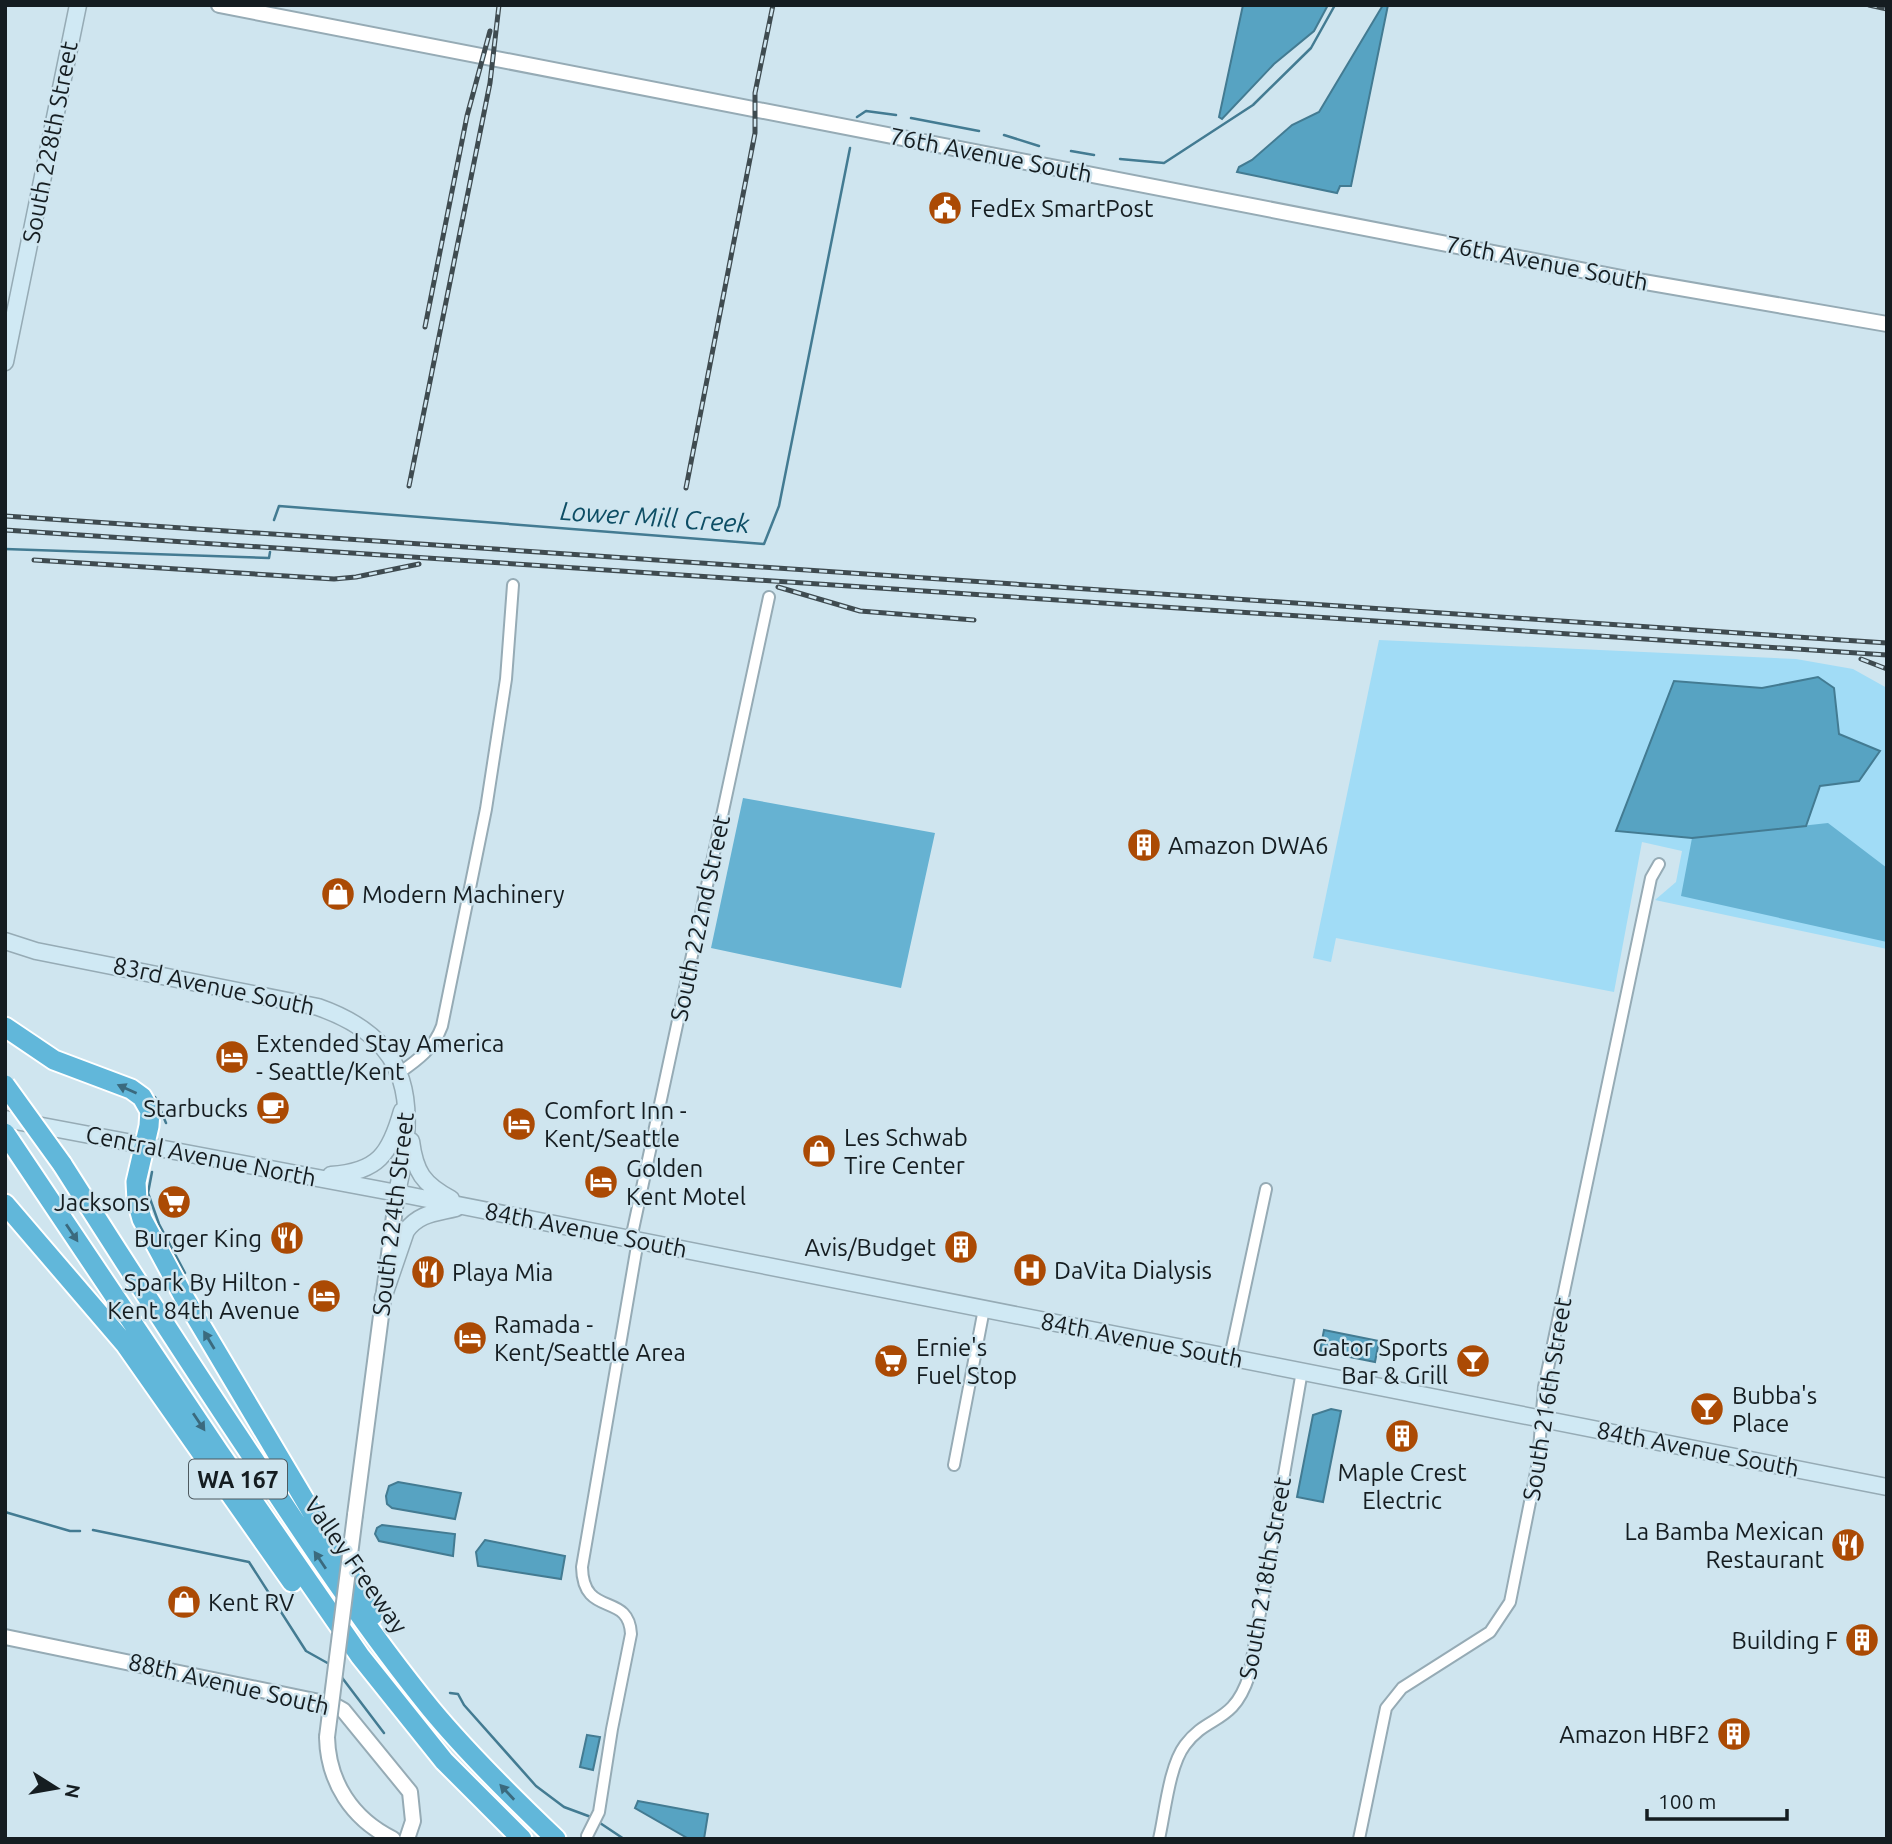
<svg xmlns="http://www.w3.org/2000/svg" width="1892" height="1844" viewBox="0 0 1892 1844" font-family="Ubuntu,sans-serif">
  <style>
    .green { fill: #a1dcf6 }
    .forest { fill: #66b2d2 }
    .water { fill: #57a3c2; stroke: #437b92; stroke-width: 2 }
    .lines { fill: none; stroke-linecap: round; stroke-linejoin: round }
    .stream { stroke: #437b92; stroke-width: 2.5 }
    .minor-casing { stroke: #96abb5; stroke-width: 14 }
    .tertiary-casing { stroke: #96abb5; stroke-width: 18 }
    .secondary-casing { stroke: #96abb5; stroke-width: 19 }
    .motorway-casing { stroke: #fff; stroke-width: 23 }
    .minor { stroke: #fff; stroke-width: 10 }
    .tertiary { stroke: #fff; stroke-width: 14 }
    .secondary { stroke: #d0e9f4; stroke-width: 16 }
    .motorway { stroke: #61b7da; stroke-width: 19 }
    .rail-casing { stroke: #3f4b50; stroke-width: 5 }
    .rail { stroke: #cfe5ef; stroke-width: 2.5; stroke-dasharray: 8; stroke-linecap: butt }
    .tertiary-bridge-casing { stroke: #96abb5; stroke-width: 18; stroke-linecap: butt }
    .motorway-bridge-casing { stroke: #fff; stroke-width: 23; stroke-linecap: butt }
    .tertiary-bridge { stroke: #fff; stroke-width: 14 }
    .motorway-bridge { stroke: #61b7da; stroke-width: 19 }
    .oneway { fill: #3b6a7e }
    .labels { text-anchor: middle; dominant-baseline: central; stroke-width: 5; stroke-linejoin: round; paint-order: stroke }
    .shield { fill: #cfe5ef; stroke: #4d595f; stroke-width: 2 }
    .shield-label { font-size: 23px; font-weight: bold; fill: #151d21 }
    .street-label { font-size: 24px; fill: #151d21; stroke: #cfe5ef }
    .poi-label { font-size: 24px; fill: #151d21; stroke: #cfe5ef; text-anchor: start }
    .water-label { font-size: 26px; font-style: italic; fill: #0e4e65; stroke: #cfe5ef }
  </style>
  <rect width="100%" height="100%" fill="#cfe5ef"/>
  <path class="green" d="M1379,640L1796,659L1853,669L1887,688V949L1655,900L1676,882L1682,851L1642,842L1614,992L1336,938L1331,962L1313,958Z"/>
  <path class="forest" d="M743,798L935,833L901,988L711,948Z
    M1828,823L1887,868V942L1681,896L1692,838Z"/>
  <path class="water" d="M1243,5H1328L1314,31L1274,64L1222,119L1219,117Z
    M1383,5H1388L1351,186H1340L1337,193L1237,172L1239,167L1252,160L1292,125L1319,112Z
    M1818,677L1834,688L1839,734L1880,751L1859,781L1820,786L1806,826L1692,838L1616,831L1674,681L1762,688Z
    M1324,1330L1379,1341L1375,1362L1320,1351Z
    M1331,1409L1341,1411L1323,1502L1297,1497L1313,1415Z
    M398,1482L461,1493L455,1519L392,1508L387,1504L386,1496L389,1486Z
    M382,1525L455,1534L453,1556L379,1541L375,1534L377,1528Z
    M485,1540L565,1556L561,1579L478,1566L476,1552Z
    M587,1735L600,1737L593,1770L580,1767Z
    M638,1801L708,1814L704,1839H689L635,1808Z"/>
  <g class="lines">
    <path class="stream" d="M857,117L866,111L896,115
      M911,118L979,131
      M1004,135L1039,146
      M1071,151L1094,155
      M1120,159L1164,163L1253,105L1311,48L1335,5
      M274,520L279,506L764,544L779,506L850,148
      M5,549L269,558L270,552
      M155,1097L166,1123
      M152,1172L148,1193L159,1224L185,1273
      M5,1512L70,1531H80
      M93,1530L249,1562L306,1651L331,1665
      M340,1675L384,1733
      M450,1693L458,1694L464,1705L536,1786L564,1807L591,1817
      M597,1821L624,1839"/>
    <g class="minor-casing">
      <path id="minor" d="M399,1073C418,1060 434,1048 442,1026L486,809L506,679L513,585
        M631,1239L769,597
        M1230,1357L1266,1189
        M954,1465L984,1309
        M587,1836L599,1812L612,1729L631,1634C629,1591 583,1619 582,1567L638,1240
        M1159,1839C1165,1813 1169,1766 1185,1745C1208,1714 1233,1725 1249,1676L1302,1371
        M1359,1839L1386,1708L1402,1688L1490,1632L1510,1602L1538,1462L1544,1387L1651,878L1659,864"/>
    </g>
    <g class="tertiary-casing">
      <path id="tertiary" d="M219,5L1627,279L1887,324
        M355,1515L397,1193
        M5,1637L334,1705L343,1710L410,1792L413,1821L407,1839
        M327,1737C328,1782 352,1819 393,1839"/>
    </g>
    <g class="secondary-casing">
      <path id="secondary" d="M5,362L78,5
        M5,941L36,951L318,1007C415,1041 416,1105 397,1193
        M5,1119L397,1193L1887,1487
        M411,1141C415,1172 423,1184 451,1199
        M331,1175C378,1172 390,1154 402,1111
        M383,1298L406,1231C419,1213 436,1213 456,1208"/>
    </g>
    <g class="motorway-casing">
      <path id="motorway" d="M5,1027L54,1060L131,1089L142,1097L150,1111L149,1126L136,1182L137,1201L142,1219L184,1297L373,1615
        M5,1133L219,1452L360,1656L444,1761L522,1839
        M62,1164C125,1263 188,1361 253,1458C310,1544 366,1629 431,1709C469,1755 513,1798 556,1839
        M5,1204L125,1344L292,1582"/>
    </g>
    <use href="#minor" class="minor"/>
    <use href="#tertiary" class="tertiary"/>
    <use href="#secondary" class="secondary"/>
    <use href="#motorway" class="motorway"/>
    <g class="rail-casing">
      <path id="rail" d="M1869,5L1887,9
        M425,327L467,116L490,31
        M409,486L490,83L499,5
        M686,488L755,133V93L773,5
        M5,516L1887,643
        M5,530L1887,655
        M34,560L334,579L356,577L419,564
        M778,587L860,611L974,620
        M1861,659L1887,669"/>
    </g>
    <use href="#rail" class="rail"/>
    <g class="tertiary-bridge-casing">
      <path id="tertiary-bridge" d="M327,1737L355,1515"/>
    </g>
    <g class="motorway-bridge-casing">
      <path id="motorway-bridge" d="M5,1085L62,1164"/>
    </g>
    <use href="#tertiary-bridge" class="tertiary-bridge"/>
    <use href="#motorway-bridge" class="motorway-bridge"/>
  </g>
  <defs><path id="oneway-solid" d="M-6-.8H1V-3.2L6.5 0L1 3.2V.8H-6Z" transform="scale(1.75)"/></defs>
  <g class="oneway">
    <use href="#oneway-solid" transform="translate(127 1089) rotate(-156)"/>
    <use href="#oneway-solid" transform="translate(72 1233) rotate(56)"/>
    <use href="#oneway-solid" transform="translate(209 1340) rotate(-121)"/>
    <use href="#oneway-solid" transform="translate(199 1422) rotate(56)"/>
    <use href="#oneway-solid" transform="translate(320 1560) rotate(-124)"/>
    <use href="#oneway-solid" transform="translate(507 1792) rotate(-133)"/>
  </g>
  <defs>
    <g id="civic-disc" transform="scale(1.75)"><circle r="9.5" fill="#ab4a04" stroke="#cfe5ef"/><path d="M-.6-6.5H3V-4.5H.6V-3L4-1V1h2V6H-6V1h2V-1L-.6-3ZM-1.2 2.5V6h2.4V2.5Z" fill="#fff"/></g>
    <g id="building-disc" transform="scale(1.75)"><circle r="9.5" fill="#ab4a04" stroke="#cfe5ef"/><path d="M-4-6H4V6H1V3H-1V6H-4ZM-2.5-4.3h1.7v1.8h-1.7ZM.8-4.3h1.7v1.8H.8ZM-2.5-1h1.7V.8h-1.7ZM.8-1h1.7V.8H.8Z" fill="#fff"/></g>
    <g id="shop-disc" transform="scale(1.75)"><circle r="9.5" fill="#ab4a04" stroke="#cfe5ef"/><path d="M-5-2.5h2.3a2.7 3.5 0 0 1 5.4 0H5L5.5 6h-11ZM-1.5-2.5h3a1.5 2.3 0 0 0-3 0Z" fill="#fff"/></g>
    <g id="hotel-disc" transform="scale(1.75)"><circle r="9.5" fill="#ab4a04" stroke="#cfe5ef"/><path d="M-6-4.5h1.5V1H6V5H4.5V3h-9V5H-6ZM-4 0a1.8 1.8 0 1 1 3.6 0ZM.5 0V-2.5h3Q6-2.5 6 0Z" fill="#fff"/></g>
    <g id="cafe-disc" transform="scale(1.75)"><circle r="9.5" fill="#ab4a04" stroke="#cfe5ef"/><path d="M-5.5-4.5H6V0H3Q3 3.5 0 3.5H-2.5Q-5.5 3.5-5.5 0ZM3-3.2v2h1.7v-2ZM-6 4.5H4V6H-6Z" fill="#fff"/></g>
    <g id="supermarket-disc" transform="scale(1.75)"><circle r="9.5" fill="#ab4a04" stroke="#cfe5ef"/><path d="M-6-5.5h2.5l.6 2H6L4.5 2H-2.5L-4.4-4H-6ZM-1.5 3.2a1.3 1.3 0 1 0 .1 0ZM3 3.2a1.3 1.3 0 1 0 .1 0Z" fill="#fff"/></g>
    <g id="restaurant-disc" transform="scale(1.75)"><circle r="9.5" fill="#ab4a04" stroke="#cfe5ef"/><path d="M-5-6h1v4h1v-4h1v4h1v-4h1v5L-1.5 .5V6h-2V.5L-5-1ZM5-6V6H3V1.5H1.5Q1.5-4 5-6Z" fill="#fff"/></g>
    <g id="hospital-disc" transform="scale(1.75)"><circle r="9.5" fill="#ab4a04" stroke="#cfe5ef"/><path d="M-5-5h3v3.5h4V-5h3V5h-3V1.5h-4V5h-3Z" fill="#fff"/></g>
    <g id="bar-disc" transform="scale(1.75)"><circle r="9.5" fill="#ab4a04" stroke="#cfe5ef"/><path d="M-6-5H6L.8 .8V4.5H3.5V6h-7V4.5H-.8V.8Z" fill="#fff"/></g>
  </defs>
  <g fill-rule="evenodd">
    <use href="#civic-disc" x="945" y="208"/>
    <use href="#building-disc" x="1144" y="845"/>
    <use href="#shop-disc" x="338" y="894"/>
    <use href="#hotel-disc" x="232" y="1057"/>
    <use href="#cafe-disc" x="273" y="1108"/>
    <use href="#hotel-disc" x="519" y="1124"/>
    <use href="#shop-disc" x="819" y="1151"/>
    <use href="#hotel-disc" x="601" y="1182"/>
    <use href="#supermarket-disc" x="174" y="1202"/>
    <use href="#restaurant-disc" x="287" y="1238"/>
    <use href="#building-disc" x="961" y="1247"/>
    <use href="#hospital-disc" x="1030" y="1270"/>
    <use href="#restaurant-disc" x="428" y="1272"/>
    <use href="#hotel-disc" x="324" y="1296"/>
    <use href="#hotel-disc" x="470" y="1338"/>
    <use href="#supermarket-disc" x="891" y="1361"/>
    <use href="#bar-disc" x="1473" y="1361"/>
    <use href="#bar-disc" x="1707" y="1409"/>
    <use href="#building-disc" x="1402" y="1436"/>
    <use href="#restaurant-disc" x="1848" y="1545"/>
    <use href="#shop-disc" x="184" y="1602"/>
    <use href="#building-disc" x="1862" y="1640"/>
    <use href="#building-disc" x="1734" y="1734"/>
  </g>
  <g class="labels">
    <rect class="shield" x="189" y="1459.5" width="98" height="39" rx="5"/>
    <g class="shield-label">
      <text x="238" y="1479">WA 167</text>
    </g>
    <g class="street-label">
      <text transform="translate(50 142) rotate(-79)">South 228th Street</text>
      <text transform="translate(991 155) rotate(11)">76th Avenue South</text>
      <text transform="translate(1547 263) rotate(11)">76th Avenue South</text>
      <text transform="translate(700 918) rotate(-78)">South 222nd Street</text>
      <text transform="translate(214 986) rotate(12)">83rd Avenue South</text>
      <text transform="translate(201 1156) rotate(11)">Central Avenue North</text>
      <text transform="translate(393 1214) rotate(-83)">South 224th Street</text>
      <text transform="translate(586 1230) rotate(11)">84th Avenue South</text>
      <text transform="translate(1142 1340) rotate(11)">84th Avenue South</text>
      <text transform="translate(1547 1399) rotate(-81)">South 216th Street</text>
      <text transform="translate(1698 1449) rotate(11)">84th Avenue South</text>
      <text transform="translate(356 1565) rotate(55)">Valley Freeway</text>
      <text transform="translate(1265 1578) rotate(-80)">South 218th Street</text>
      <text transform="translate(229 1684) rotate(13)">88th Avenue South</text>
    </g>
    <g class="poi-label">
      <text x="970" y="208">FedEx SmartPost</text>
      <text x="1168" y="845">Amazon DWA6</text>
      <text x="362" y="894">Modern Machinery</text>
      <text x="256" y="1043">Extended Stay America<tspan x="256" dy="28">- Seattle/Kent</tspan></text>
      <text x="248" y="1108" text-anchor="end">Starbucks</text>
      <text x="544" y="1110">Comfort Inn -<tspan x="544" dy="28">Kent/Seattle</tspan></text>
      <text x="844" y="1137">Les Schwab<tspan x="844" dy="28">Tire Center</tspan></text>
      <text x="626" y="1168">Golden<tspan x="626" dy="28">Kent Motel</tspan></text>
      <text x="150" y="1202" text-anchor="end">Jacksons</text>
      <text x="262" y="1238" text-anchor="end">Burger King</text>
      <text x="936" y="1247" text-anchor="end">Avis/Budget</text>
      <text x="1054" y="1270">DaVita Dialysis</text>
      <text x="452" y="1272">Playa Mia</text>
      <text x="300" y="1282" text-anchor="end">Spark By Hilton -<tspan x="300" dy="28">Kent 84th Avenue</tspan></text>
      <text x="494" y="1324">Ramada -<tspan x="494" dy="28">Kent/Seattle Area</tspan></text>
      <text x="916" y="1347">Ernie's<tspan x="916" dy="28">Fuel Stop</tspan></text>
      <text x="1448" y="1347" text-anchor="end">Gator Sports<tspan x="1448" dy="28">Bar &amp; Grill</tspan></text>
      <text x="1732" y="1395">Bubba's<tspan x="1732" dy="28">Place</tspan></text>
      <text x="1402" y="1472" text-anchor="middle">Maple Crest<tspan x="1402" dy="28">Electric</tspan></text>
      <text x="1824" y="1531" text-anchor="end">La Bamba Mexican<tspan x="1824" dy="28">Restaurant</tspan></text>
      <text x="208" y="1602">Kent RV</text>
      <text x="1838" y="1640" text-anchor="end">Building F</text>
      <text x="1710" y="1734" text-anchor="end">Amazon HBF2</text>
    </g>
    <g class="water-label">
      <text transform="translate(655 517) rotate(4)">Lower Mill Creek</text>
    </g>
  </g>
  <rect width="1892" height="1844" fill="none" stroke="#151d21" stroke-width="14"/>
  <g transform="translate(56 1788) rotate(101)" stroke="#cfe5ef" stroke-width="5" paint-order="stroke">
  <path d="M0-5L12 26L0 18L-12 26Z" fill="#151d21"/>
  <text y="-10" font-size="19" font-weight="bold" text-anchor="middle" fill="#151d21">N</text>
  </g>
  <path d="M1647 1809v10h140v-10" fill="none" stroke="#151d21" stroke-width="3.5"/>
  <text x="1658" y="1809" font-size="21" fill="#151d21" stroke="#cfe5ef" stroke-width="5" paint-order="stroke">100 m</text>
</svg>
